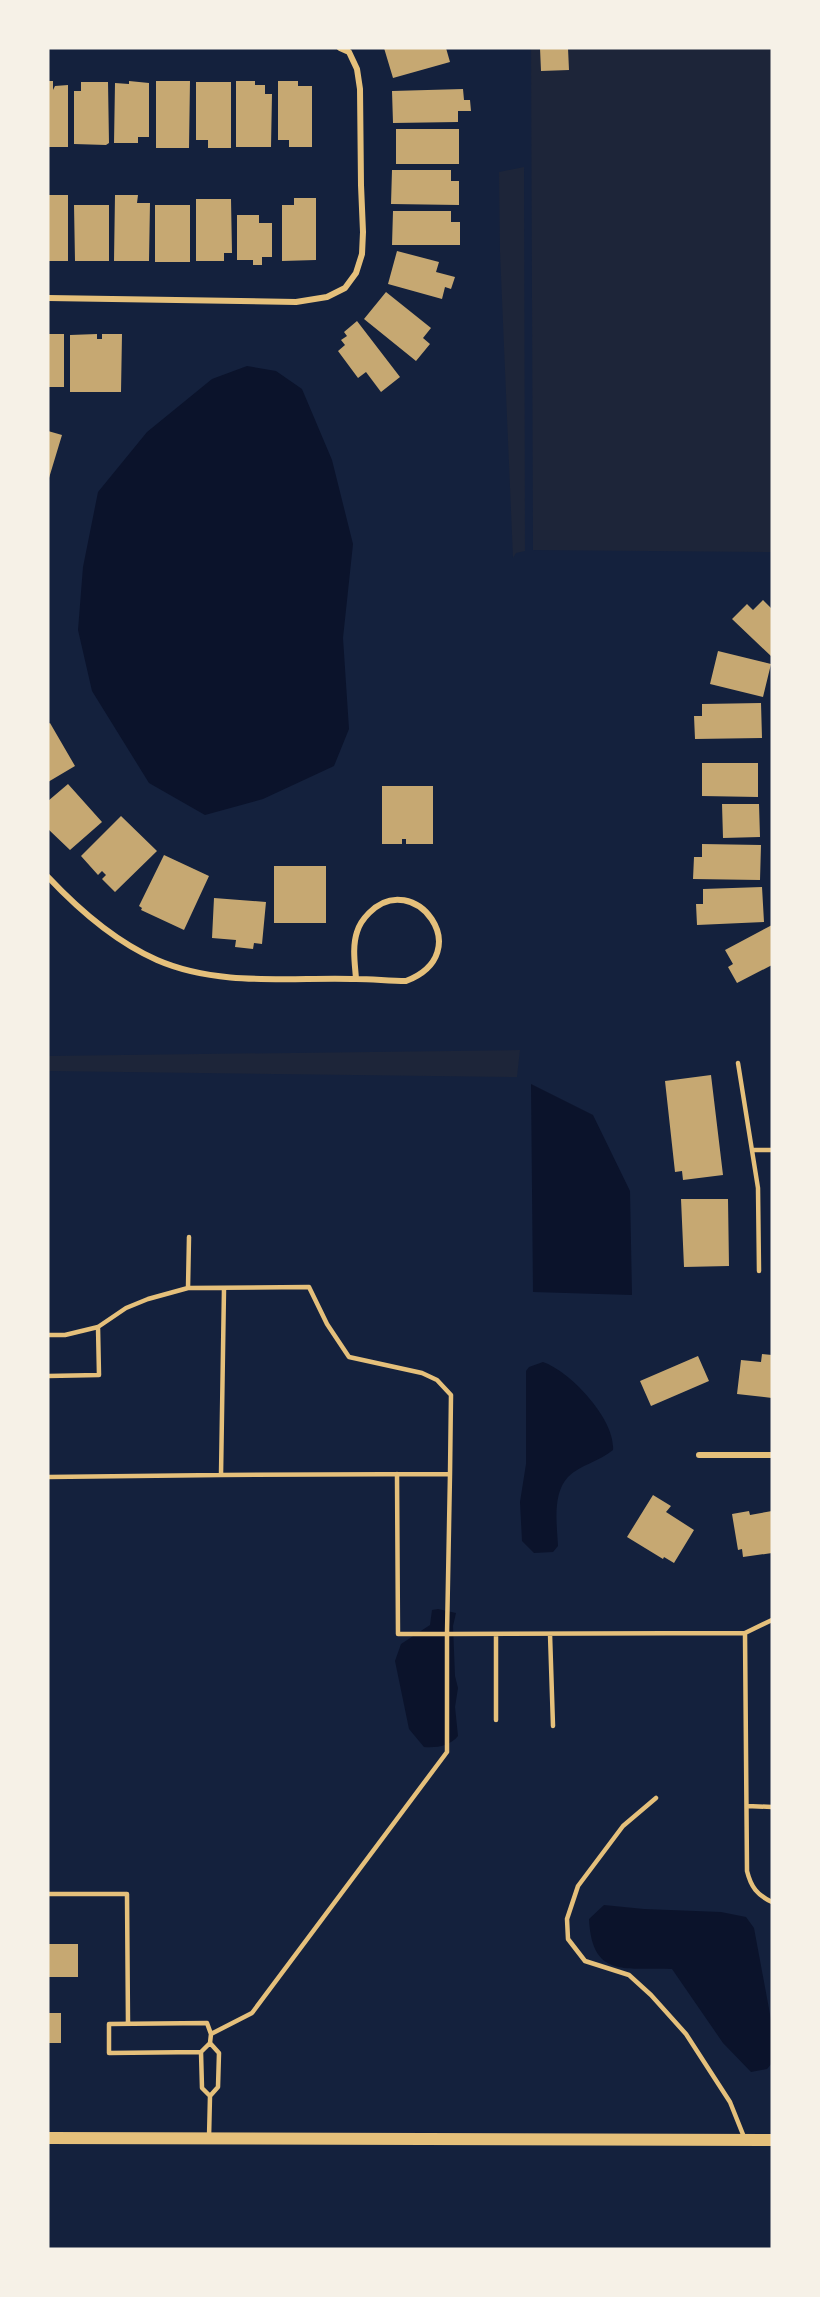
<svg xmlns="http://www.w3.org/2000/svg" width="820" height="2297" viewBox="0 0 820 2297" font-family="Figtree,sans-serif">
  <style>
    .green { fill: #1d2539 }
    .water { fill: #0b132b }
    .building { fill: #c6a872 }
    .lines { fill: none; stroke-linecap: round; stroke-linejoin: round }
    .service { stroke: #e5c07b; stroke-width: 4.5 }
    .minor { stroke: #e5c07b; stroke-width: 6 }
    .secondary { stroke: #e5c07b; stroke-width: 12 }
  </style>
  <rect width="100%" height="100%" fill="#14213d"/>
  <path class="green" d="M531,48H772V552L533,550Z
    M524,167L525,551L516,553L513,558L500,252L499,172Z
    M520,1050L517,1077L48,1071V1056Z"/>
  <path class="water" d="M247,366L276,371L302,389L332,460L353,544L343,638L349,729L334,766L263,799L205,815L149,783L92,691L78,630L83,567L98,492L147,432L212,379Z
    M531,1084L593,1115L630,1191L632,1295L533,1292Z
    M543,1362C570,1371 616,1420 613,1450C600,1461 580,1465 568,1477C552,1494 557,1525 558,1546L553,1552L534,1553L522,1541L520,1502L526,1464V1371L529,1367Z
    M438,1609L456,1613L453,1626L455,1676L458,1688L455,1707L458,1736C450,1746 437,1748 424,1747L409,1729L395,1661L401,1644L430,1625L432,1610Z
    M604,1905L644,1909L721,1912L746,1917L754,1928L772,2025V2063L767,2069L751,2072L723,2043L672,1969C625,1967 592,1979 589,1919Z"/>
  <path class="building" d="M384,48H446L450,62L393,78Z
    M540,48H568L569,70L541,71Z
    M48,81H53V90L55,86L68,85V147H48Z
    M129,81L149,83V137H138V143H114L115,83L129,84Z
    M156,81H190L189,148H156Z
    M236,81H255V85H265V94H272L271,147H236Z
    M278,81H298V86H312V147H289V140H278Z
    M81,82H108L109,143L106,145L74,144V91H81Z
    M196,82H231V148H208V140H196Z
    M463,89L464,100H470L471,111H458V122L393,123L392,91Z
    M396,129H459V164H396Z
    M392,170H451V181H459V205L391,204Z
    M48,195H68V261H48Z
    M115,195H138L137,203H150L149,261H114Z
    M294,198H316V260L282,261V205H294Z
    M196,199H231L232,253H224V261H196Z
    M74,205H109V261H75Z
    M155,205H190V262H155Z
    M393,211H451V222H460V245H392Z
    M237,215H259V223H272V257H262V265H253V260H237Z
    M397,251L439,262L436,272L455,277L451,289L445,287L442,299L388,284Z
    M386,292L431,328L423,338L430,344L416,361L364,319Z
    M357,321L400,377L381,392L366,372L358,378L338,351L345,345L341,340L347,336L344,332Z
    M48,334H64V387H48Z
    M97,334V339H102V334H122L121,392H70V335Z
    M48,431L62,435L49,478H48Z
    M763,600L772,609V657L732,619L747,604L753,610Z
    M718,651L771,664L763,697L710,684Z
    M761,703L762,738L695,739L694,716H702V704Z
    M50,723L75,766L48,782V724Z
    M702,763H758V797L702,796Z
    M68,784L102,822L70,850L48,829V801Z
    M382,786H433V844H406V839H402V844H382Z
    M722,804H759L760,837L723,838Z
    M121,816L157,851L115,892L102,879L106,875L102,871L98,875L81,856Z
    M702,844L761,845L760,880L693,879L694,857H702Z
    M164,855L209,876L184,930L141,910L142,908L139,906Z
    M274,866H326V923H274Z
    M762,887L764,922L697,925L696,904H703V889Z
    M214,898L266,902L262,944L254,943L253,949L235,947L236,940L212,938Z
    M772,925V965L737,983L728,967L733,964L725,950Z
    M711,1075L723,1175L683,1180L682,1171L675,1172L665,1081Z
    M681,1199H728L729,1266L684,1267Z
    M762,1354L772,1355V1398L737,1394L741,1360L761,1362Z
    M698,1356L709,1381L651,1406L640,1381Z
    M653,1495L671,1506L666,1512L694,1530L674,1563L664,1557L663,1559L627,1537Z
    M749,1511L750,1515L772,1511V1553L743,1557L742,1549L738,1550L732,1514Z
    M48,1944H78V1977H48Z
    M48,2013H61V2043H48Z"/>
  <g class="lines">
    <path class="service" d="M738,1063L758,1188L759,1271
      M753,1150H772
      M188,1288L189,1237
      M48,1335H65L98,1327L126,1308L148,1299L188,1288L309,1287L327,1324L349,1357L422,1373L437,1380L451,1395L450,1474L221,1475
      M48,1376L99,1375L98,1327
      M397,1474L398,1634H447L450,1474
      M48,1477L221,1475L224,1289
      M745,1633L772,1620
      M496,1634V1720
      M550,1634L553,1726
      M656,1798L623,1826L578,1886L567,1919L568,1939L585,1961L629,1975L651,1995L686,2034L730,2102L744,2137
      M747,1806L772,1807
      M48,1894H127L128,2024
      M210,2043L211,2034L252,2013L447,1752V1634L745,1633L747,1871C751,1887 757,1895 772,1902
      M201,2052L109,2053V2024L207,2023L211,2034
      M209,2138L210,2096L218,2087L219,2053L210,2043L201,2052L202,2088L210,2096"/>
    <path class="minor" d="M48,298L296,302L327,297L345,288L356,273L362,254L363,232L361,185L360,89L357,69L349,52L340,48
      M48,877C79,910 114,941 157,960C219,987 290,977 356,979C373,979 389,981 406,981C479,953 414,867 369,913C364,918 359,925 357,932C352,947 355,964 356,979
      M699,1455H772"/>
    <path class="secondary" d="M48,2138L772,2140"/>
  </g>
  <rect width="820" height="2297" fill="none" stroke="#f6f1e7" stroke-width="99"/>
</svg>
